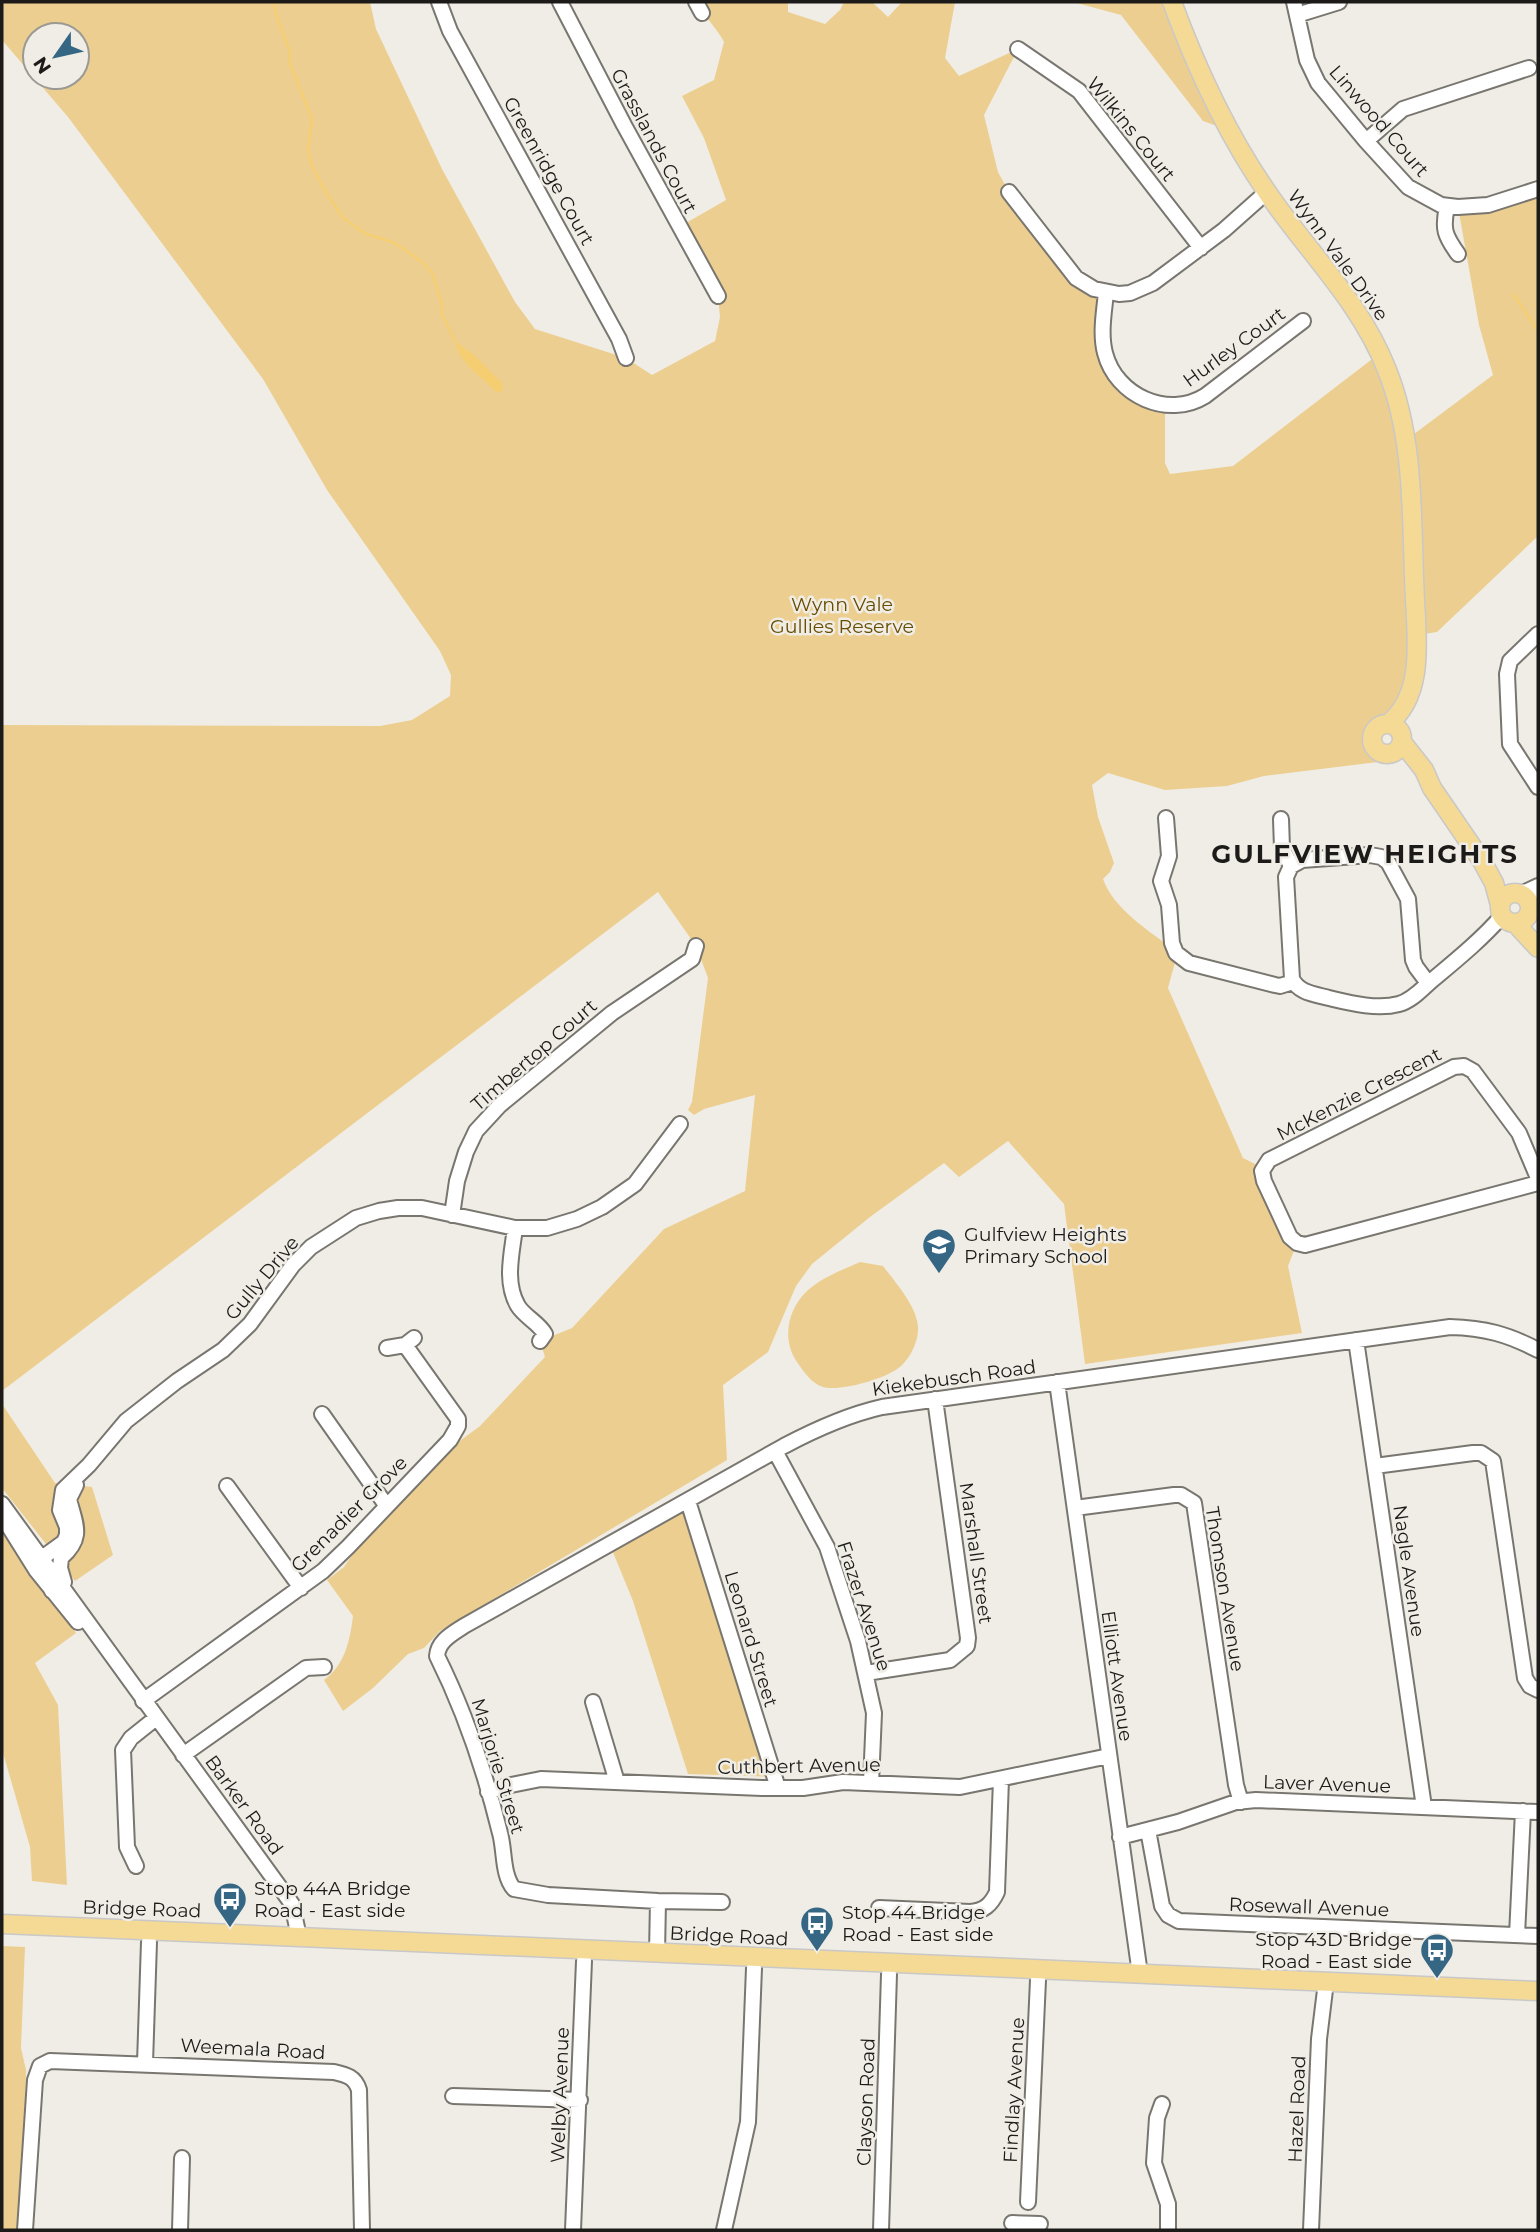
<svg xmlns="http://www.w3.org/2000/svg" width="1540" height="2232" viewBox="0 0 1540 2232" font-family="Montserrat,sans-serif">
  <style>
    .green { fill: #eccf90; fill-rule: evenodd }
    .water { fill: #f6ce72 }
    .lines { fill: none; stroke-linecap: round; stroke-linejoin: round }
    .stream { stroke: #f6ce72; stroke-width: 2.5 }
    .minor-casing { stroke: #797670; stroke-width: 18 }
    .major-casing { stroke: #c9c8c8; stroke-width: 21 }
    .minor { stroke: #fff; stroke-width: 14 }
    .major { stroke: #f5da95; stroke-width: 18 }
    .labels { text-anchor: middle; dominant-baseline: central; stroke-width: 5; stroke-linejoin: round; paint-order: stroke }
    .street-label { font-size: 19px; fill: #1c1b19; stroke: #f0ede6 }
    .park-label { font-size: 19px; fill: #674d00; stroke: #f0ede6 }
    .poi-label { font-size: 19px; fill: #1c1b19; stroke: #f0ede6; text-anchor: start }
    .district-label { font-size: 26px; font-weight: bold; letter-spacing: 2px; fill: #1c1b19; stroke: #f0ede6 }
  </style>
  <rect width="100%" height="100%" fill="#f0ede6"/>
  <path class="green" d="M2,2H370L376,29L442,169L515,302L535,329L626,358L652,375L715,341L720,317L718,296L679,227L726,200L704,138L682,96L714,80L724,42C716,27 704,16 696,2H788V12L825,24L840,10L844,2H872L888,17L902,2H955L945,58L959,76L1018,49L984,115L998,172L1009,192L1067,267L1106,293L1103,332L1114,372L1165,406V463L1170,474L1233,466L1380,353L1406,440L1493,375L1479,325L1458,207L1538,189V536L1437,632L1417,635L1414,667L1385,724L1379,726L1372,736L1375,747L1385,754L1386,761L1264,776L1227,786L1165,790L1108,773L1092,785L1098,817L1114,863L1110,872L1103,879C1113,908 1149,931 1173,949L1177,955L1168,988L1243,1158L1263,1168L1297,1243L1288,1266L1302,1333L1085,1364L1064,1204L1008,1141L959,1177L944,1163L870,1217L812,1264L796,1286L768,1352L723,1385L727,1460L440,1631L424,1648L408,1654L373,1688L343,1711L324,1680C345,1665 350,1640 353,1616L327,1580L344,1567L361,1542L435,1466L461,1440L480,1426L545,1357L540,1341L572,1328L664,1229L745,1191L755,1095L704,1109L694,1115L688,1110L692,1102L708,978L696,946L658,892L2,1391V725L380,726L412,720L450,696L451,675L440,651L327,490L263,379L68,117L2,40ZM35,35H77V77H35Z
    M1073,2H1172L1228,130L1203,121L1121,15Z
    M860,1262L883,1266C895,1282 916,1305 918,1326C919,1339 912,1355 903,1364C891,1378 840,1392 823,1387C812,1384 803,1371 797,1362C781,1339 788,1308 808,1290C823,1277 842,1270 860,1262Z
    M2,1404L55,1483L92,1487L113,1555L75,1581L2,1488Z
    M688,1501L775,1777L688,1774L633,1601L610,1545Z
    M2,1520L76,1633L35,1663L58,1705L67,1885L32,1881L30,1847L2,1749Z
    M2,1946L25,1947L21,2048L26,2070L23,2230H2Z"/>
  <path class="water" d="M455,341L474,355L502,383L503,389L500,392H496C482,376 459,364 455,341Z"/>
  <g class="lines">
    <path class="stream" d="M274,2L276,14L290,52V64L312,119L308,150L311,164L324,189L343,218L366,234L392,242L401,247L422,262L432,273L442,304L441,312L455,341
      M1514,295L1538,331"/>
    <g class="minor-casing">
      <path id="minor" d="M439,2L450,31L619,339L626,358
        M560,2L624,125L718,296
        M696,2L702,13
        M1294,2L1307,60L1318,83L1366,141L1408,187L1441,205L1458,207L1488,205L1538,189
        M1297,15L1339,2
        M1018,49L1079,91L1201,248
        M1366,141L1403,109L1529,68
        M1009,192L1076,278L1094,289L1119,294L1130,293L1153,283L1224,230L1260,198L1269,196
        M1447,207C1442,229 1445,236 1458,254
        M1106,293C1104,312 1100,334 1105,353C1116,396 1168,419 1205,396L1303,321
        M1538,634L1510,661L1507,674L1510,744L1538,787
        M1166,818L1169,856L1161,881L1169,905L1172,943L1176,953L1189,963L1275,985L1280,986L1293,982
        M1281,819L1282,848L1291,866
        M1521,894L1538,886
        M1530,907L1538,900
        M1428,983L1416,967L1413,960L1408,899L1388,862L1381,857L1370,855L1302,860L1291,866L1286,877L1292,979C1299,993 1314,994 1329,998C1350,1003 1377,1010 1399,1004C1411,1001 1421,990 1430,982C1455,961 1480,941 1502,916
        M1538,1178L1519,1133L1473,1071L1464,1066L1454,1067L1269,1160L1262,1171L1264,1181L1290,1237L1297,1243L1305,1245L1538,1183
        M452,1215L457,1181L466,1152L476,1131L500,1105L612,1013L692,959L696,946
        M515,1228C512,1253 504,1282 518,1306C525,1317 539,1323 545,1334L540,1341
        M1356,1340L1424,1807
        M387,1348L405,1345L414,1338
        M1057,1382L1140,1974
        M322,1414L386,1505
        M775,1451L827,1547L858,1641L874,1713L871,1783
        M1375,1466L1473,1453H1481L1493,1461L1525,1678L1530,1686L1538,1690
        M227,1486L301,1588
        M688,1501L778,1788
        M2,1504L292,1904L299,1937
        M1075,1508L1174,1495H1181L1194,1503L1236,1785L1241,1802
        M6,1522L36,1570L78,1622
        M64,1582L60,1568L61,1558C85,1537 75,1524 69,1499L76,1485
        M52,1591L39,1565L42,1558L64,1542L67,1535V1527L60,1510L63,1490L89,1465L126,1421L177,1381L223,1350L250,1324L293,1265L311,1247L356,1218L379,1211L398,1208H422L515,1228H547L577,1219L602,1207L635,1184L680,1124
        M866,1673L950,1660L967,1646L968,1638L935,1399
        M143,1701L323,1571L348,1547L450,1440L458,1426V1419L405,1345
        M593,1702L617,1782
        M183,1755L306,1668L324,1667
        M488,1792L511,1785L541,1779L762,1788H803L843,1782L960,1787L1109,1756
        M1148,1830L1162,1906L1168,1915L1179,1921L1538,1936
        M1120,1837L1178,1822L1236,1802L1256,1800L1538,1812
        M136,1866L127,1847L123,1750L131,1738L156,1718
        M722,1902L658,1901L548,1895L514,1889C502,1875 505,1851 500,1833C485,1772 465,1712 437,1656C438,1641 452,1634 464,1626L784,1446C816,1429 847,1415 882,1407L1450,1327C1485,1328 1507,1334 1538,1350
        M879,1908L970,1912C984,1911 991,1905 997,1892L1001,1779
        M1517,1935L1523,1811
        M657,1953L658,1901
        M145,2063L149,1942
        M453,2096L580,2100
        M1162,2104L1157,2118L1154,2163L1168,2204V2230
        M1028,2202L1038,1980
        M1012,2223L1040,2224
        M25,2230L35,2080L40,2066L50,2061L334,2072C347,2075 355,2077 359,2090L362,2230
        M180,2230L182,2158
        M573,2230L584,1961
        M724,2230L748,2122L754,1968
        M881,2230L889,1974
        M1311,2230L1319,2039L1325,1990"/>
    </g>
    <g class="major-casing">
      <path id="major" d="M1172,2C1197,70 1227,135 1269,195C1309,253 1361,303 1387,370C1416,442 1411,524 1415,600C1417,641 1424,696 1388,724
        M1372 739a15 15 0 1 1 30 0a15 15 0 1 1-30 0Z
        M1402,742L1424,770L1432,788L1482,861L1494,883L1500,905
        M1500 908a15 15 0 1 1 30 0a15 15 0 1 1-30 0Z
        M1515,923L1538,948
        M2,1924L1538,1991"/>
    </g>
    <use href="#minor" class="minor"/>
    <use href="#major" class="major"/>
  </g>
  <defs>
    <g id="school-pin" transform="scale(1.75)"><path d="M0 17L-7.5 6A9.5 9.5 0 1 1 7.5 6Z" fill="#356785" stroke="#f0ede6"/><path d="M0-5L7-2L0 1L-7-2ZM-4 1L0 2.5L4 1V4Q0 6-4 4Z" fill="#fff"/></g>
    <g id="bus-pin" transform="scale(1.75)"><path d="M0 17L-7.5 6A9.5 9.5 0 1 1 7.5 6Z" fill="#356785" stroke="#f0ede6"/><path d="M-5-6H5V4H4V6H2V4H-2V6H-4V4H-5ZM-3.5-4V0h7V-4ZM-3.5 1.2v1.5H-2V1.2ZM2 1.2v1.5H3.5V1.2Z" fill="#fff"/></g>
  </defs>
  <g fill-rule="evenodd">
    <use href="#school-pin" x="939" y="1245"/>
    <use href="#bus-pin" x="230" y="1899"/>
    <use href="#bus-pin" x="817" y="1923"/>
    <use href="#bus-pin" x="1437" y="1950"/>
  </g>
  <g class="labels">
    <g class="street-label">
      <text transform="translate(1379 121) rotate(49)">Linwood Court</text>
      <text transform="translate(1131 129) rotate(51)">Wilkins Court</text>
      <text transform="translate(654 141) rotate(62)">Grasslands Court</text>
      <text transform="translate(549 171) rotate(61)">Greenridge Court</text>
      <text transform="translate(1338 255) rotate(54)">Wynn Vale Drive</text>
      <text transform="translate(1234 347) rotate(-36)">Hurley Court</text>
      <text transform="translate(534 1055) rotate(-41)">Timbertop Court</text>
      <text transform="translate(1359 1094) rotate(-27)">McKenzie Crescent</text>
      <text transform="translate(262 1278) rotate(-50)">Gully Drive</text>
      <text transform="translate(954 1378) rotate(-8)">Kiekebusch Road</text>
      <text transform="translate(349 1514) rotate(-45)">Grenadier Grove</text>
      <text transform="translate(976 1553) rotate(82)">Marshall Street</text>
      <text transform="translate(1409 1571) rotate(82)">Nagle Avenue</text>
      <text transform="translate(1225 1589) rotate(81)">Thomson Avenue</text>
      <text transform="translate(864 1606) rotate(72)">Frazer Avenue</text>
      <text transform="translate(751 1639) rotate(73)">Leonard Street</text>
      <text transform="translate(1117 1676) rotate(82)">Elliott Avenue</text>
      <text transform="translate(498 1766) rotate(73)">Marjorie Street</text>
      <text transform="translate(799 1766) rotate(-1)">Cuthbert Avenue</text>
      <text transform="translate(1327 1784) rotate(2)">Laver Avenue</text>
      <text transform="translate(244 1805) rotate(54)">Barker Road</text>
      <text transform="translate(1309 1907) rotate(2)">Rosewall Avenue</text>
      <text transform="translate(142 1909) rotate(2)">Bridge Road</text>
      <text transform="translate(729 1936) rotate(3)">Bridge Road</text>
      <text transform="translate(253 2049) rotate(3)">Weemala Road</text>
      <text transform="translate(1014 2090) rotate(-87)">Findlay Avenue</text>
      <text transform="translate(560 2095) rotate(-88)">Welby Avenue</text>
      <text transform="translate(866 2102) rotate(-88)">Clayson Road</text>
      <text transform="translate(1297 2109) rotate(-88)">Hazel Road</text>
    </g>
    <g class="park-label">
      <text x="842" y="604">Wynn Vale<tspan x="842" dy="22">Gullies Reserve</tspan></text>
    </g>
    <g class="poi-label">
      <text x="964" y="1234">Gulfview Heights<tspan x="964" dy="22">Primary School</tspan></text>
      <text x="254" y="1888">Stop 44A Bridge<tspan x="254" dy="22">Road - East side</tspan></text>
      <text x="842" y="1912">Stop 44 Bridge<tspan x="842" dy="22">Road - East side</tspan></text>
      <text x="1412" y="1939" text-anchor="end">Stop 43D Bridge<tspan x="1412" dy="22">Road - East side</tspan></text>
    </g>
    <g class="district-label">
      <text x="1365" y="854">GULFVIEW HEIGHTS</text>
    </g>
  </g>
  <rect width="1540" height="2232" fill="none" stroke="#1c1b19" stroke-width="7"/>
  <g transform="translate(56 56) rotate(236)"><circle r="33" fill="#f0ede6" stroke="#9b9994" stroke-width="2"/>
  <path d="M0-5L12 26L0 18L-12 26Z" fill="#356785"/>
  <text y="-10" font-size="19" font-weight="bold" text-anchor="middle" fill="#1c1b19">N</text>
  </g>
</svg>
